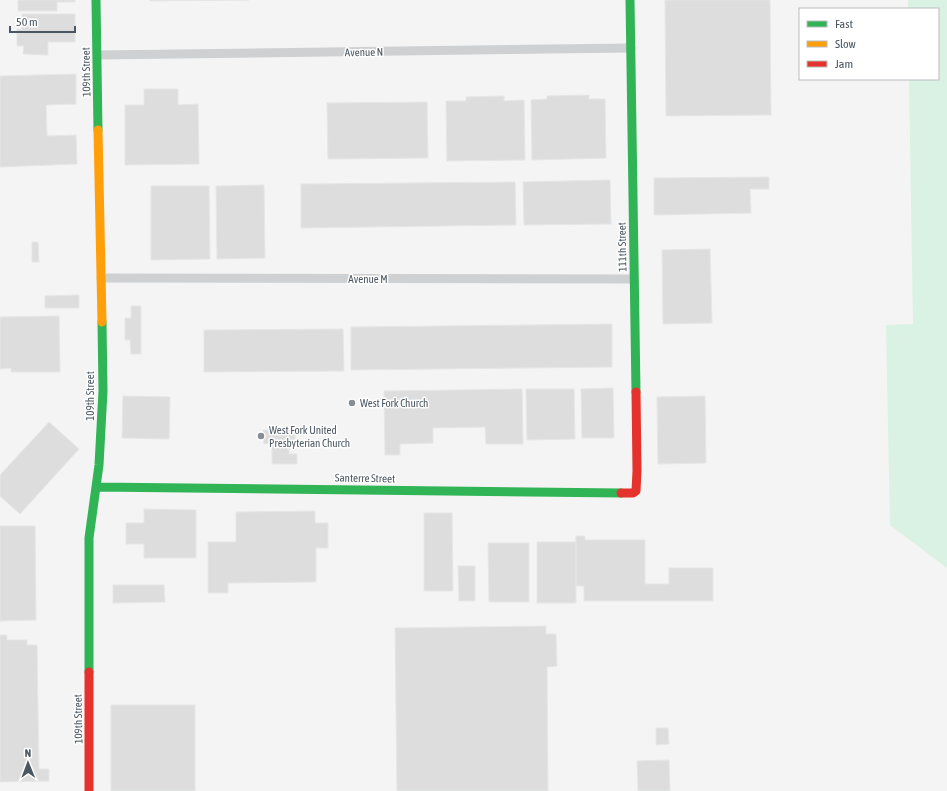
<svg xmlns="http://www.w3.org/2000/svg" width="947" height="791" viewBox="0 0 947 791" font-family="'Asap Condensed',sans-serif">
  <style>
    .green { fill: #d9f2e3 }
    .building { fill: #ddddde; stroke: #e5e6e7 }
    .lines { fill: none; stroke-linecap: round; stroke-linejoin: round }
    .street { stroke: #ced0d2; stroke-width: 9 }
    .fast { stroke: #30b455; stroke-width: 9 }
    .slow { stroke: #ff9f0a; stroke-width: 9 }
    .jam { stroke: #e5322d; stroke-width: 9 }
    .poi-dot { fill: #868d94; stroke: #fff; stroke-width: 1.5 }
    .labels { text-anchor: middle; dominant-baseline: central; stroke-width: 3; stroke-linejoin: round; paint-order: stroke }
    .street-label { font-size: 11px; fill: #4a5661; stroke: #fff }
    .poi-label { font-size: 11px; fill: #4a5661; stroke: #fff; text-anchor: start }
  </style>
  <rect width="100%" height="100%" fill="#f4f4f4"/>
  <path class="green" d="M908,0H947V568L890,525L886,325L913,324L909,79H938V9H908Z"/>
  <path class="building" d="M18,0H75V2H57V11H18Z
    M150,0H249L150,1Z
    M665,0H770L771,115L666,116Z
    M22,14H75V42H48V55L23,54L24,46H17V29H22Z
    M76,74V104L46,105L47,136L76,135L77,164L0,167V76Z
    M144,89H178V105L198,104L199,164L125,165V105H144Z
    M589,95V99H605L606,158L532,160L531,100L547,99V96Z
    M504,96V101L524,100L525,160L447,161L446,101H466V97Z
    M427,102L428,158L328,159L327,103Z
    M769,177V189H750L751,213L654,215V178Z
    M610,180L611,224L524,225L523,182Z
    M515,182L516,225L301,228V184Z
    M264,185L265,258L217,259L216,186Z
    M151,186H209L210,259L151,260Z
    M32,242H38L39,262H32Z
    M710,249L712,323L663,324L662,250Z
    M79,295V308H45V296Z
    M131,306H141V354H131L130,340H125V318H131Z
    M59,316L60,372H11V368L0,369V317Z
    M612,324V367L351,370V327Z
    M343,329L344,371L204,372V330Z
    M613,388L614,438H582L581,389Z
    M522,389L523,444H486L485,427L433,428V443L400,444V455H385L384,391Z
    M526,389H574L575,439L527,440Z
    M123,396L170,397L169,439L122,438Z
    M705,396L706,463L658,464L657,397Z
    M49,422L79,449L20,514L0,496V475Z
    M263,430H295V444H289V454H297V464H272V443L264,444Z
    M144,509L196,510V558H144V544H126V523H144Z
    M315,511V523H328V548H316V582L228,583V593H208V542H236V512Z
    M424,513H452L453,591H424Z
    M0,526H35L36,620L0,621Z
    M576,536H585V540H645V584H669V568H713V601H584V586H576Z
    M537,542H576V603H537Z
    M488,543H529V602H489Z
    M458,566H475V601H459Z
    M113,585H164L165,602L113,603Z
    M546,626V634H556L557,666L547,667L548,791H397L395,628Z
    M0,635H7V640H27V645H37L39,769H49V781L0,782Z
    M111,705H195V791H111Z
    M656,728H668L669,744L656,745Z
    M669,760L670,791H638L637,761Z"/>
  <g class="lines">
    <path class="street" d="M98,55L631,48
      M101,278L634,279"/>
    <path class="fast" d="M96,0L98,130
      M630,0L636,392
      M96,487L621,493
      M89,672V538L99,465L103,391L102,322"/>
    <path class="slow" d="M98,130L102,322"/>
    <path class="jam" d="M621,493H633L636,491L637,471L636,392
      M89,672V791"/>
  </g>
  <g class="poi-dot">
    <circle cx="352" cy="403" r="4"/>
    <circle cx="261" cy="436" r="4"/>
  </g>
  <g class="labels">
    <g class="street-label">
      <text transform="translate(364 52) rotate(-1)">Avenue N</text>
      <text transform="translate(86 72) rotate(-91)">109th Street</text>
      <text transform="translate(622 247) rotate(-91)">111th Street</text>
      <text x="368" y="279">Avenue M</text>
      <text transform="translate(90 396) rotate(-90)">109th Street</text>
      <text transform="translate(365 478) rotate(1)">Santerre Street</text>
      <text transform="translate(78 719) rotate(-91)">109th Street</text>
    </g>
    <g class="poi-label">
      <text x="360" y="403">West Fork Church</text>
      <text x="269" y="430">West Fork United<tspan x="269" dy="13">Presbyterian Church</tspan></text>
    </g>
  </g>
  <rect x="799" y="8" width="140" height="72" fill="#ffffff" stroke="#b7bbc0"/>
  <rect x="807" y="21" width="20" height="6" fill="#30b455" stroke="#b7bbc0"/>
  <text x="835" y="28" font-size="12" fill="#4a5661">Fast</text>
  <rect x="807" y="41" width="20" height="6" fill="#ff9f0a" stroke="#b7bbc0"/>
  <text x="835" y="48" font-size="12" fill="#4a5661">Slow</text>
  <rect x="807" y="61" width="20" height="6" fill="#e5322d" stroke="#b7bbc0"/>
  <text x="835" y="68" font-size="12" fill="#4a5661">Jam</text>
  <g transform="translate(28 763) rotate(359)" stroke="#ffffff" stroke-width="3" paint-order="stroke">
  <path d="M0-3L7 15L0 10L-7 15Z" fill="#4a5661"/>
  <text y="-6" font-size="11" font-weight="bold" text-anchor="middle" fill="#4a5661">N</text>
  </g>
  <path d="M10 26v6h65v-6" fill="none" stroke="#4a5661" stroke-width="2"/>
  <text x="16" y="26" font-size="12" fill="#4a5661" stroke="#ffffff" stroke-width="3" paint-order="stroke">50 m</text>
</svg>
